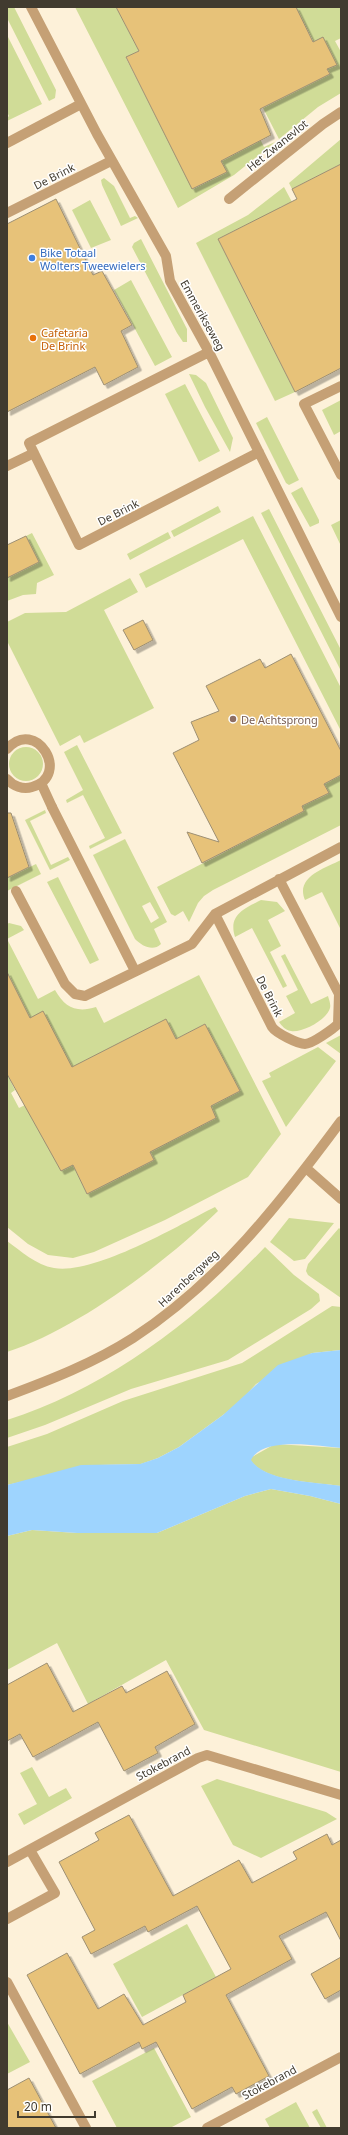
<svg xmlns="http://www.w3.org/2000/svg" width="348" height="2135" viewBox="0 0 348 2135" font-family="'Noto Sans',sans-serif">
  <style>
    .green { fill: #d0dc97; fill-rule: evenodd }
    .water { fill: #9ed4fe }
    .building { fill: #e7c279; stroke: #9d8f73; filter: url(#shadow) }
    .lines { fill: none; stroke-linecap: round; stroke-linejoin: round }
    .pedestrian { stroke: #c5a075; stroke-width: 10 }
    .minor { stroke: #c5a075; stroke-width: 10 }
    .tertiary { stroke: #c5a075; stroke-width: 10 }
    .shop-dot { fill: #3f7fe0; stroke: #fff; stroke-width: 1.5 }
    .food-dot { fill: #e8710a; stroke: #fff; stroke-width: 1.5 }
    .education-dot { fill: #8d6e63; stroke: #fff; stroke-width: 1.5 }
    .labels { text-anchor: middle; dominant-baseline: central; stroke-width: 3; stroke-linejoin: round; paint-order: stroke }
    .street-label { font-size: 11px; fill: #413b2f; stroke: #fff }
    .shop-label { font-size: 11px; fill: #366cbe; stroke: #fff; text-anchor: start }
    .food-label { font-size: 11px; fill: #c56008; stroke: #fff; text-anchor: start }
    .education-label { font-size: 11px; fill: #785e54; stroke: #fff; text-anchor: start }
  </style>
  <defs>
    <filter id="shadow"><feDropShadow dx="3.5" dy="3.5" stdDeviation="0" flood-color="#0004"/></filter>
  </defs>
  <rect width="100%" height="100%" fill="#fdf1d9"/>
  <path class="green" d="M7,7H14L56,90L55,98L49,101L7,18Z
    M75,7H116L139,51L126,58L193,189L227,172L221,161L239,152L255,129L264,147L275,142L234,175L178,208Z
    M282,7H341V38L335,41L341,52V93L318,107L279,139L263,108L330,74L304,23Z
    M7,35L42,104L7,121V118L9,116L7,112Z
    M341,139V164L292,189L289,183Z
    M104,178L114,186L130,218L135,216L138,218L121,226L102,185L101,180Z
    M284,187L292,202L280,207L341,329L252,222L218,239L295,392L275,401L196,243L248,215Z
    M90,200L111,240L91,248L72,210Z
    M141,239L187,329V342H183L177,333L132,247L134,243Z
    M131,280L172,357L155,366L114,290Z
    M189,374L196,375L206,383L233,438L230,452L205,407Z
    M185,384L220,451L199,462L165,394Z
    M341,400V431L334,435L322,410Z
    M267,417L299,480L289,485L286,483L256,423Z
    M302,487L319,520V523L310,527L291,493Z
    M218,506L221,512L174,537L171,531Z
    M269,509L341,650V671L261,513Z
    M253,516L341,688V731L243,539L146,588L139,574Z
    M341,520V546L331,525Z
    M168,532L171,538L130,560L127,554Z
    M32,533L54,575L37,583L36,594L23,595L7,601V578L39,562L26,536Z
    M130,578L138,592L104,610L154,708L84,743L80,735L60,746L7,641V622L25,613L66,612Z
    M77,745L122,833L90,849L89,846L105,838L83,795L67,803L66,800L83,790L64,752Z
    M9 764a17 17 0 1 1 34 0a17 17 0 1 1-34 0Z
    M341,775V825L213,890L204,896L198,903L189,922L183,911L175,916L171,914L157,887L304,811L302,806L329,793L324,784Z
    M45,810L46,813L30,821L51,865L68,857L70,860L50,870L25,820Z
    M125,839L167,922L154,929L161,944C153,952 142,946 135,939L93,855ZM150,902L159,918L151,923L142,906Z
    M341,860V930L322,892L305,900C295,877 325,868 341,860Z
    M36,864L41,874L7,891V878Z
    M58,877L99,960L90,964L47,882Z
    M261,900L277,902L285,911L268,920L281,946L270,952L287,986L283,988L252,928L235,937C228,915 244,909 261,900Z
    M9,923L21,926L24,930L7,939L38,999L55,990C65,1008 77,1013 96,1007L104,1023L199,975L281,1134L248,1177L165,1220L94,1252L73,1258L48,1255L28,1244L7,1227V1074L15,1090L11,1093L19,1108L27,1104L73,1165L87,1194L154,1160L150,1151L216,1118L211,1106L240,1091L205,1024L176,1039L166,1020L73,1070L30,1018L7,972V924Z
    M285,954L311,1004L328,996C329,1000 331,1004 330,1008C327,1020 302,1033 291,1031C285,1030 282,1026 279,1022L295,1013L286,996L298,990L281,956Z
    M341,1035V1054L326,1043Z
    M318,1047L336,1061L286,1127L262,1081L271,1077L269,1073Z
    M215,1207L218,1211C165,1263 78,1329 7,1352V1241C21,1251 36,1265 54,1268C94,1275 177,1226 215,1207Z
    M289,1218L334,1223L305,1259L294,1261L270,1242Z
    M339,1228L341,1230V1298L308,1275L306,1271L308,1264Z
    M265,1247L294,1275L319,1294L320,1301L311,1309L228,1360L131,1389L45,1425L7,1438V1420C105,1389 195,1321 265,1247Z
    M332,1306L341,1307V1350L312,1353L256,1384L239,1403L223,1415L179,1447L158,1458L141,1464L100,1465L7,1485V1447L47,1434L123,1401L242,1363Z
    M275,1444L341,1448V1486C316,1482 265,1482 250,1460L252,1457Z
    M271,1489L310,1496L341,1504V1772L204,1730L166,1660L88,1704L57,1643L7,1670V1536L32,1530L77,1533H157L245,1496Z
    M32,1767L49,1797L66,1788L72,1798L24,1825L18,1814L37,1804L20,1773Z
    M217,1779L326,1812L337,1819L261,1858L233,1845L201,1786Z
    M187,1924L216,1977L142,2017L113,1964Z
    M7,2022L30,2062L7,2074Z
    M154,2048L191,2117L170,2128H117L92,2081Z
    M296,2102L310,2128H270L265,2119Z
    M317,2109L327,2128H321L312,2112Z"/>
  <path class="water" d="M341,1350V1448C319,1446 262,1436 251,1460C265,1482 316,1482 341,1486V1504L310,1496L271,1489L245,1496L157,1533H77L32,1530L7,1536V1485L81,1465L140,1464L158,1458L179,1447L223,1415L278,1365L312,1353Z"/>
  <path class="building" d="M116,7H296L313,42L323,37L337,65L327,69L330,74L260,109L271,135L221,161L227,172L192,189L126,57L139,51Z
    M341,164V368L295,392L218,239L297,199L292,189Z
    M56,199L93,275L102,271L132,325L121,331L138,367L104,385L95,367L7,412V224Z
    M26,536L39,562L7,578V545Z
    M143,620L153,640L134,650L123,630Z
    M291,654L341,751V775L324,784L329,793L302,806L304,811L202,863L187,832L219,842L173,753L199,740L191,722L219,711L206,686L260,659L265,668Z
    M7,813H11L29,867L7,878Z
    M7,972L30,1018L43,1011L72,1067L166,1019L176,1039L205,1024L240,1091L211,1106L216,1118L150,1152L154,1160L87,1194L73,1165L61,1171L7,1074Z
    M47,1663L73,1712L122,1686L126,1693L167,1671L195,1724L155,1747L158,1753L124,1771L98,1722L33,1757L20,1734L7,1741V1685Z
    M129,1815L173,1896L239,1860L252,1883L297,1859L293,1852L327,1834L332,1845L341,1840V1941L326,1912L279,1936L292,1959L226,1995L269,2076L236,2094L232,2087L192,2109L156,2042L142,2049L139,2042L80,2074L27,1975L67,1953L98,2009L124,1994L143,2025L186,2002L183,1995L231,1969L197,1906L148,1932L145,1926L91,1954L82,1937L95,1930L59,1862L99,1840L95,1833Z
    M341,1957V1990L325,1999L311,1974Z
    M29,2078L56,2128H7V2090Z"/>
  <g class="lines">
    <path class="pedestrian" d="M7,749C36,716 72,776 32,787C23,790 13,786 7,779
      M41,783L52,807"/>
    <path class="minor" d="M31,7L97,134L166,256L170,281L209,352L341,617
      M7,143L81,104
      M229,199L323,124L341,112
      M7,213L111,161
      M209,352L29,443L79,545L259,452
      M341,386L304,404L341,475
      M7,466L34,453
      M52,807L135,971
      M16,891L65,984L75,994L85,996L192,944L215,914L341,847
      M215,914L272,1027C276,1033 298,1044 305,1044C312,1044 333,1029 338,1024L339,994L279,879
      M7,1862L198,1758L207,1755L341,1795
      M7,1919L55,1893L30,1850
      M7,1982L86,2128
      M207,2128L341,2057"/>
    <path class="tertiary" d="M306,1168L341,1199
      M7,1396C50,1380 94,1363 133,1338C218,1283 281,1202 341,1121"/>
  </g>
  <circle class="shop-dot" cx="32" cy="258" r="4"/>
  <circle class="food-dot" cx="33" cy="338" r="4"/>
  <circle class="education-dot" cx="233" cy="719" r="4"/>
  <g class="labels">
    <g class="street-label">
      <text transform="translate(277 145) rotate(-39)">Het Zwanevlot</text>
      <text transform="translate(54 176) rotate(-27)">De Brink</text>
      <text transform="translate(203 315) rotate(61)">Emmerikseweg</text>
      <text transform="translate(118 512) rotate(-27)">De Brink</text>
      <text transform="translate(270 996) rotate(63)">De Brink</text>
      <text transform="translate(188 1278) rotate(-43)">Harenbergweg</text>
      <text transform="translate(163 1763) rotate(-28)">Stokebrand</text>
      <text transform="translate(269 2082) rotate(-28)">Stokebrand</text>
    </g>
    <g class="shop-label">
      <text x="40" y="252">Bike Totaal<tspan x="40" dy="13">Wolters Tweewielers</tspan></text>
    </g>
    <g class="food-label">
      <text x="41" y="332">Cafetaria<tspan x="41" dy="13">De Brink</tspan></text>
    </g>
    <g class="education-label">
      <text x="241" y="719">De Achtsprong</text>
    </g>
  </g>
  <rect width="348" height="2135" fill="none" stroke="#413b2f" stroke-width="16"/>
  <path d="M18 2111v6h77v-6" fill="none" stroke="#413b2f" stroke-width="2"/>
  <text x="24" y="2111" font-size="12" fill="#413b2f" stroke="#ffffff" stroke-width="3" paint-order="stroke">20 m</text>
</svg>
